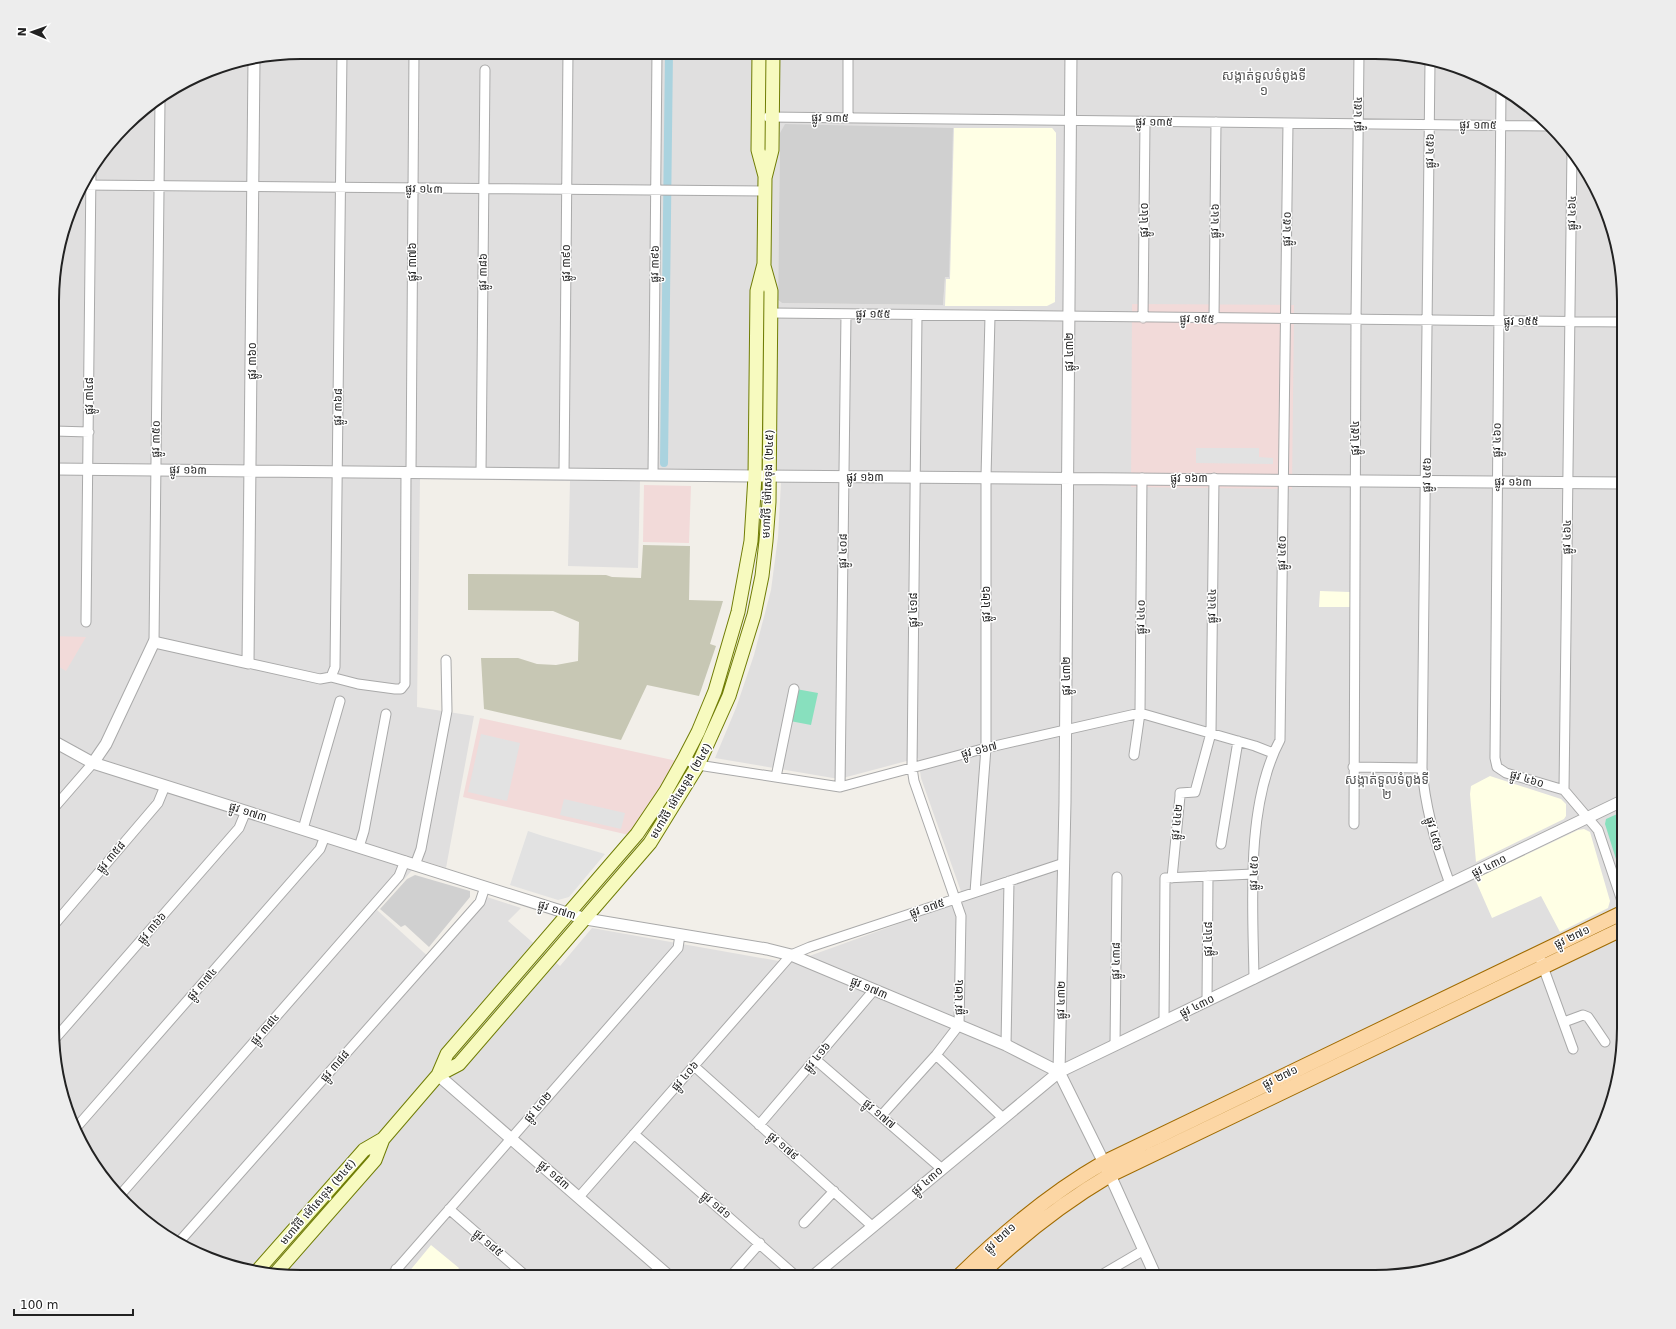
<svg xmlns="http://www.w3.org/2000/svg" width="1676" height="1329" viewBox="0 0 1676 1329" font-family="'DejaVu Sans','Noto Sans Khmer',sans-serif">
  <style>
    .residential { fill: #e0dfdf; fill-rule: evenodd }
    .commercial { fill: #f2dad9 }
    .education { fill: #ffffe5 }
    .religious { fill: #d0d0d0 }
    .construction { fill: #c7c7b4 }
    .pitch { fill: #88e0be }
    .parking { fill: #e2e2e2 }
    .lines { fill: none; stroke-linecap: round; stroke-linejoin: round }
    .canal { stroke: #aad3df; stroke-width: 8 }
    .minor-casing { stroke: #a9a9a9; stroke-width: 11 }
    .tertiary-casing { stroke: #a9a9a9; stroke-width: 13 }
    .secondary-casing { stroke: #707d05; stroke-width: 15 }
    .primary-casing { stroke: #a06b00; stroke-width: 16 }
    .minor { stroke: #fff; stroke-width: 9 }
    .tertiary { stroke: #fff; stroke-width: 11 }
    .secondary { stroke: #f7fabf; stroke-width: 13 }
    .primary { stroke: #fcd6a4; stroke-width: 14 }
    .labels { text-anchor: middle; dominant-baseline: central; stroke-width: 3; stroke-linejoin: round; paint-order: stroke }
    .street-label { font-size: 11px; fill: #222; stroke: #fff }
    .quarter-label { font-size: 13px; fill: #555; stroke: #fff }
    .rim { fill: none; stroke: #222; stroke-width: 2 }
  </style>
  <rect width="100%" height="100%" fill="#f2efe9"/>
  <path class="residential" d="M301,52L1391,53L1470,71L1539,114L1573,150L1605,206L1624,301L1623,1044L1605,1123L1562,1192L1513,1235L1470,1258L1375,1277L285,1276L206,1258L137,1215L78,1138L53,1044L54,268L85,177L137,114L221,65ZM1052,128L1056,133L1055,302L946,306V280L950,279ZM780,133L949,277H945L943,305L782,303L778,300ZM420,479L570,481L568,566L638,568L640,481L781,483L778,537L771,590L754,655L736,708L715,758L839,779L918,758L921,778L964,900L790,963L592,928L560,966L508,921L521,908L487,897L432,960L377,910L421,860L446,868L474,716L417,707Z"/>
  <path class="commercial" d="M1132,304L1294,305L1292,489L1131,487Z
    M644,485L691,486L689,543L643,542Z
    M53,636L86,637L66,671L53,663Z
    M480,718L677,761L629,835L463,797Z"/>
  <path class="education" d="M954,128H1052L1056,133L1055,302L1047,306H945L946,279H950Z
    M1320,591L1350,592V607H1319Z
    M1490,776L1561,799L1566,804V816L1564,819L1476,862L1470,794L1471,786Z
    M1584,829L1590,832L1610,901L1608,908L1560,932L1541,896L1492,918L1475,879L1578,830Z
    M431,1245L459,1268L452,1277H411L408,1273Z"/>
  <path class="religious" d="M785,124L953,128L949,277H945L943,305L782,303L778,300L780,133Z
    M415,875L470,891V897L429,947L405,925L401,927L380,909L407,879Z"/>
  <path class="construction" d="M643,545L690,546L689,600L723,601L710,644L716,646L699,696L647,685L621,740L484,709L481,658H518L537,664L556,665L578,661L579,622L553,611L468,610V574L606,575L612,577L641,578Z"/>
  <path class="pitch" d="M796,689L818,693L811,725L790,721Z
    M1624,811V871L1620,872L1605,824L1606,819Z"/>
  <path class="parking" d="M1196,448H1259V457L1273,458V464L1196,463Z
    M481,734L520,743L507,801L468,792Z
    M564,799L625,813L621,829L560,815Z
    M528,831L543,836L605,854L569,897L558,900L510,885Z"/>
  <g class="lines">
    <path class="canal" d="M664,463L669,52"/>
    <g class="minor-casing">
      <path id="minor" d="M1430,62L1422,768C1425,809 1436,846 1450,884
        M1501,90L1495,758L1497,767L1506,773L1564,790
        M768,117L1551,126
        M848,118V52
        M1572,149L1564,790L1598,830L1624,907
        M82,185L765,191
        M771,313L1624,322
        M1143,318L1145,122
        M1214,319L1216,122
        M54,431L89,432
        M411,472L414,52
        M481,473L485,70
        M564,474L568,52
        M653,475L657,52
        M86,622L91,170
        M154,642L160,100
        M248,663L320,679L331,677L335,667L342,52
        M331,677L358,684L395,689H401L405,684L406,472
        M1134,755L1140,713L1142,478
        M684,759L698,765L840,787L986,748L1140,713L1255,746L1273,753
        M1353,767L1422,768
        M776,777L794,689
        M840,787L846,314
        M53,809L93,763
        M1354,824L1356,320L1359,53
        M303,829L340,701
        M1221,844L1238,741
        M359,847L364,831L386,714
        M415,865L421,849L447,711L446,660
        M1172,878L1180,796V793L1195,792L1211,733L1214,478
        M975,892L986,748V477L990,316
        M53,926L158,803L165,786
        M1538,953L1573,1049
        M1254,979C1253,905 1245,806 1280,740L1288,123
        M1207,1001L1208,876
        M1164,1022L1165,878L1253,874
        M1564,1022L1583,1015L1588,1017L1605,1042
        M53,1041L239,828L246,811
        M1006,1045L1009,881
        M1115,1045L1117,877
        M936,1055L1003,1118
        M816,1060L942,1169
        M694,1066L872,1226
        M881,1116L936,1055L959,1025L961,916L914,781L912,768L917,315
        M759,1125L874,990
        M75,1129L320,849L325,836
        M634,1134L797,1277
        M121,1194L399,876L405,861
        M579,1197L791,955L810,947L1064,863
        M449,1209L527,1277
        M804,1223L834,1191
        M179,1242L480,902L485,887
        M396,1269L404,1277
        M390,1277L678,948L680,935
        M730,1277L760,1243
        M1098,1277L1144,1250"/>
    </g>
    <g class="tertiary-casing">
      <path id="tertiary" d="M1071,52L1065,802L1059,1072L1110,1175L1156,1277
        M54,469L755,476L1624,483
        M53,741L93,763L586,919L767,949L791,955L1006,1045L1059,1072
        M93,763L106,744L154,642L248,663L254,60
        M438,1075L670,1277
        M812,1277L1059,1072L1624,800"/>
    </g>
    <g class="secondary-casing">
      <path id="secondary" d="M759,52L758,150L765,176
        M438,1075L459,1064L650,843L698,765L729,696L754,615L762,576L766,541L769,502L771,291L764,266
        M258,1270L364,1150L383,1139L438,1075L447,1054L637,834L666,791L684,759L698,732L715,691L738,612L751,541L755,476L757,291L764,264L765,178L772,150L773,52
        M275,1274L375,1160L383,1139"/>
    </g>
    <g class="primary-casing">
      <path id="primary" d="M958,1277C1003,1233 1049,1194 1103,1163L1624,912
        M978,1277C1018,1238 1061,1204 1110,1175L1624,928"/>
    </g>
    <use href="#minor" class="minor"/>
    <use href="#tertiary" class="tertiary"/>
    <use href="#secondary" class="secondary"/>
    <use href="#primary" class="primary"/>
  </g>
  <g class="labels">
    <g class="street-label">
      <text transform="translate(1358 114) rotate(-89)">ផ្លូវ ៤៥៤</text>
      <text transform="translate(830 118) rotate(1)">ផ្លូវ ១៣៥</text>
      <text transform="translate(1154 122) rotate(1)">ផ្លូវ ១៣៥</text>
      <text transform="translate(1478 125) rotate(1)">ផ្លូវ ១៣៥</text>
      <text transform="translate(1430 151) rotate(-89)">ផ្លូវ ៤៥៦</text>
      <text transform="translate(424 189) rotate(1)">ផ្លូវ ១៤៣</text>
      <text transform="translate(1572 213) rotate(-89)">ផ្លូវ ៤៦៤</text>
      <text transform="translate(1144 220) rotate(-90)">ផ្លូវ ៤៤០</text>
      <text transform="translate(1215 221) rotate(-89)">ផ្លូវ ៤៤៦</text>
      <text transform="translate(1287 229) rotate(-89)">ផ្លូវ ៤៥០</text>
      <text transform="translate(412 262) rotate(-90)">ផ្លូវ ៣៧៦</text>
      <text transform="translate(566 263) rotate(-90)">ផ្លូវ ៣៩០</text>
      <text transform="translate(655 264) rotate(-89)">ផ្លូវ ៣៩៦</text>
      <text transform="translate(483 272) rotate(-89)">ផ្លូវ ៣៨៦</text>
      <text transform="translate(873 314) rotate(1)">ផ្លូវ ១៥៥</text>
      <text transform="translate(1197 319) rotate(1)">ផ្លូវ ១៥៥</text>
      <text x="1521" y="321">ផ្លូវ ១៥៥</text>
      <text transform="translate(1069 352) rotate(-90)">ផ្លូវ ៤៣២</text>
      <text transform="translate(252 361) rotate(-90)">ផ្លូវ ៣៦០</text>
      <text transform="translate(89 396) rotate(-90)">ផ្លូវ ៣៤៨</text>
      <text transform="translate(338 407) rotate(-89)">ផ្លូវ ៣៦៨</text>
      <text transform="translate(1355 438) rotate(-90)">ផ្លូវ ៤៥៤</text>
      <text transform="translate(156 439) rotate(-89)">ផ្លូវ ៣៥០</text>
      <text transform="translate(1497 440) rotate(-89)">ផ្លូវ ៤៦០</text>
      <text transform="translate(188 470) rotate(1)">ផ្លូវ ១៦៣</text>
      <text transform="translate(1427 475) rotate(-89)">ផ្លូវ ៤៥៦</text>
      <text x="865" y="477">ផ្លូវ ១៦៣</text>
      <text x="1189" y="478">ផ្លូវ ១៦៣</text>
      <text transform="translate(1513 482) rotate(1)">ផ្លូវ ១៦៣</text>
      <text transform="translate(768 484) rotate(-88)">មហាវិថី ម៉ៅសេទុង (២៤៥)</text>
      <text transform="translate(1567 537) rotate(-89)">ផ្លូវ ៤៦៤</text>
      <text transform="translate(843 551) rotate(-89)">ផ្លូវ ៤០៨</text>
      <text transform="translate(1282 553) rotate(-89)">ផ្លូវ ៤៥០</text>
      <text transform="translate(986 604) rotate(-90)">ផ្លូវ ៤២៦</text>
      <text transform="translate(1212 606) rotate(-89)">ផ្លូវ ៤៤៤</text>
      <text transform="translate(913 610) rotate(-90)">ផ្លូវ ៤១៨</text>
      <text transform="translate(1141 617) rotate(-89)">ផ្លូវ ៤៤០</text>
      <text transform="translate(1066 676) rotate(-90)">ផ្លូវ ៤៣២</text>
      <text transform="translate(979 750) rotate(-14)">ផ្លូវ ១៦៧</text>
      <text transform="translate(1527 779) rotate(17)">ផ្លូវ ៤៦០</text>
      <text transform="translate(681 791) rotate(-59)">មហាវិថី ម៉ៅសេទុង (២៤៥)</text>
      <text transform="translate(248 812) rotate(18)">ផ្លូវ ១៧៣</text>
      <text transform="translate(1177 822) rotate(-84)">ផ្លូវ ៤៤២</text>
      <text transform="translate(1434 834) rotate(75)">ផ្លូវ ៤៥៦</text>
      <text transform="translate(111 857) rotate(-49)">ផ្លូវ ៣៥៨</text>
      <text transform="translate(1489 866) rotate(-26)">ផ្លូវ ៤៣០</text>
      <text transform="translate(1254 873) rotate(-88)">ផ្លូវ ៤៥០</text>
      <text transform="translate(927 908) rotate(-18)">ផ្លូវ ១៧៥</text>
      <text transform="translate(557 910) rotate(18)">ផ្លូវ ១៧៣</text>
      <text transform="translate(152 928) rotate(-49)">ផ្លូវ ៣៦៦</text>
      <text transform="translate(1572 937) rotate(-25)">ផ្លូវ ២៧១</text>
      <text transform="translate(1208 939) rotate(-90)">ផ្លូវ ៤៤៨</text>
      <text transform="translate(1116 961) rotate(-89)">ផ្លូវ ៤៣៨</text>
      <text transform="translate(202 984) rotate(-49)">ផ្លូវ ៣៧៤</text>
      <text transform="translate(869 988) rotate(23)">ផ្លូវ ១៧៣</text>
      <text transform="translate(959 997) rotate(-89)">ផ្លូវ ៤២៤</text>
      <text transform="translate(1061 1000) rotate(-89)">ផ្លូវ ៤៣២</text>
      <text transform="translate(1197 1006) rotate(-26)">ផ្លូវ ៤៣០</text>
      <text transform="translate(265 1029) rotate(-49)">ផ្លូវ ៣៨៤</text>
      <text transform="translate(817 1057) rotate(-50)">ផ្លូវ ៤១៦</text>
      <text transform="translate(335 1066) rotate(-49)">ផ្លូវ ៣៨៨</text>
      <text transform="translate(685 1076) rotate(-49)">ផ្លូវ ៤០៦</text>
      <text transform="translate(1280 1077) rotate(-26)">ផ្លូវ ២៧១</text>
      <text transform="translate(538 1107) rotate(-49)">ផ្លូវ ៤០២</text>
      <text transform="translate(879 1114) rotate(41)">ផ្លូវ ១៧៧</text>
      <text transform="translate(783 1146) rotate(41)">ផ្លូវ ១៧៩</text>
      <text transform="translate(554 1175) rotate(41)">ផ្លូវ ១៨៣</text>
      <text transform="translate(927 1181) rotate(-40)">ផ្លូវ ៤៣០</text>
      <text transform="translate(318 1202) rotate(-49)">មហាវិថី ម៉ៅសេទុង (២៤៥)</text>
      <text transform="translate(716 1205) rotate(41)">ផ្លូវ ១៨១</text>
      <text transform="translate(1000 1238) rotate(-42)">ផ្លូវ ២៧១</text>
      <text transform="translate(488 1243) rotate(41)">ផ្លូវ ១៨៥</text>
    </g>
    <g class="quarter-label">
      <text x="1264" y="75">សង្កាត់ទួលទំពូងទី<tspan x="1264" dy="15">១</tspan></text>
      <text x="1387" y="779">សង្កាត់ទួលទំពូងទី<tspan x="1387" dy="15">២</tspan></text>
    </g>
  </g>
  <path d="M0 0H1676V1329H0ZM301 59H1375A242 242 0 0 1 1617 301V1028A242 242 0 0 1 1375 1270H301A242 242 0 0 1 59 1028V301A242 242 0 0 1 301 59Z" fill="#ededed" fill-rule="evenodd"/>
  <path class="rim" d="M301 59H1375A242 242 0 0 1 1617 301V1028A242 242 0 0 1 1375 1270H301A242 242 0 0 1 59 1028V301A242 242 0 0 1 301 59Z"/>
  <g transform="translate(32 32) rotate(272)" stroke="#ffffff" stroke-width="3" paint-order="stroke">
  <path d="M0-3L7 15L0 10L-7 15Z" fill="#222222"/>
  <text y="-6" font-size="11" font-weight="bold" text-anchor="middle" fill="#222222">N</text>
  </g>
  <path d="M14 1309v6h119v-6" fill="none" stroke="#222222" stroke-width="2"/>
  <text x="20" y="1309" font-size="12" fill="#222222" stroke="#ffffff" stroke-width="3" paint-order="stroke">100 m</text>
</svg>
